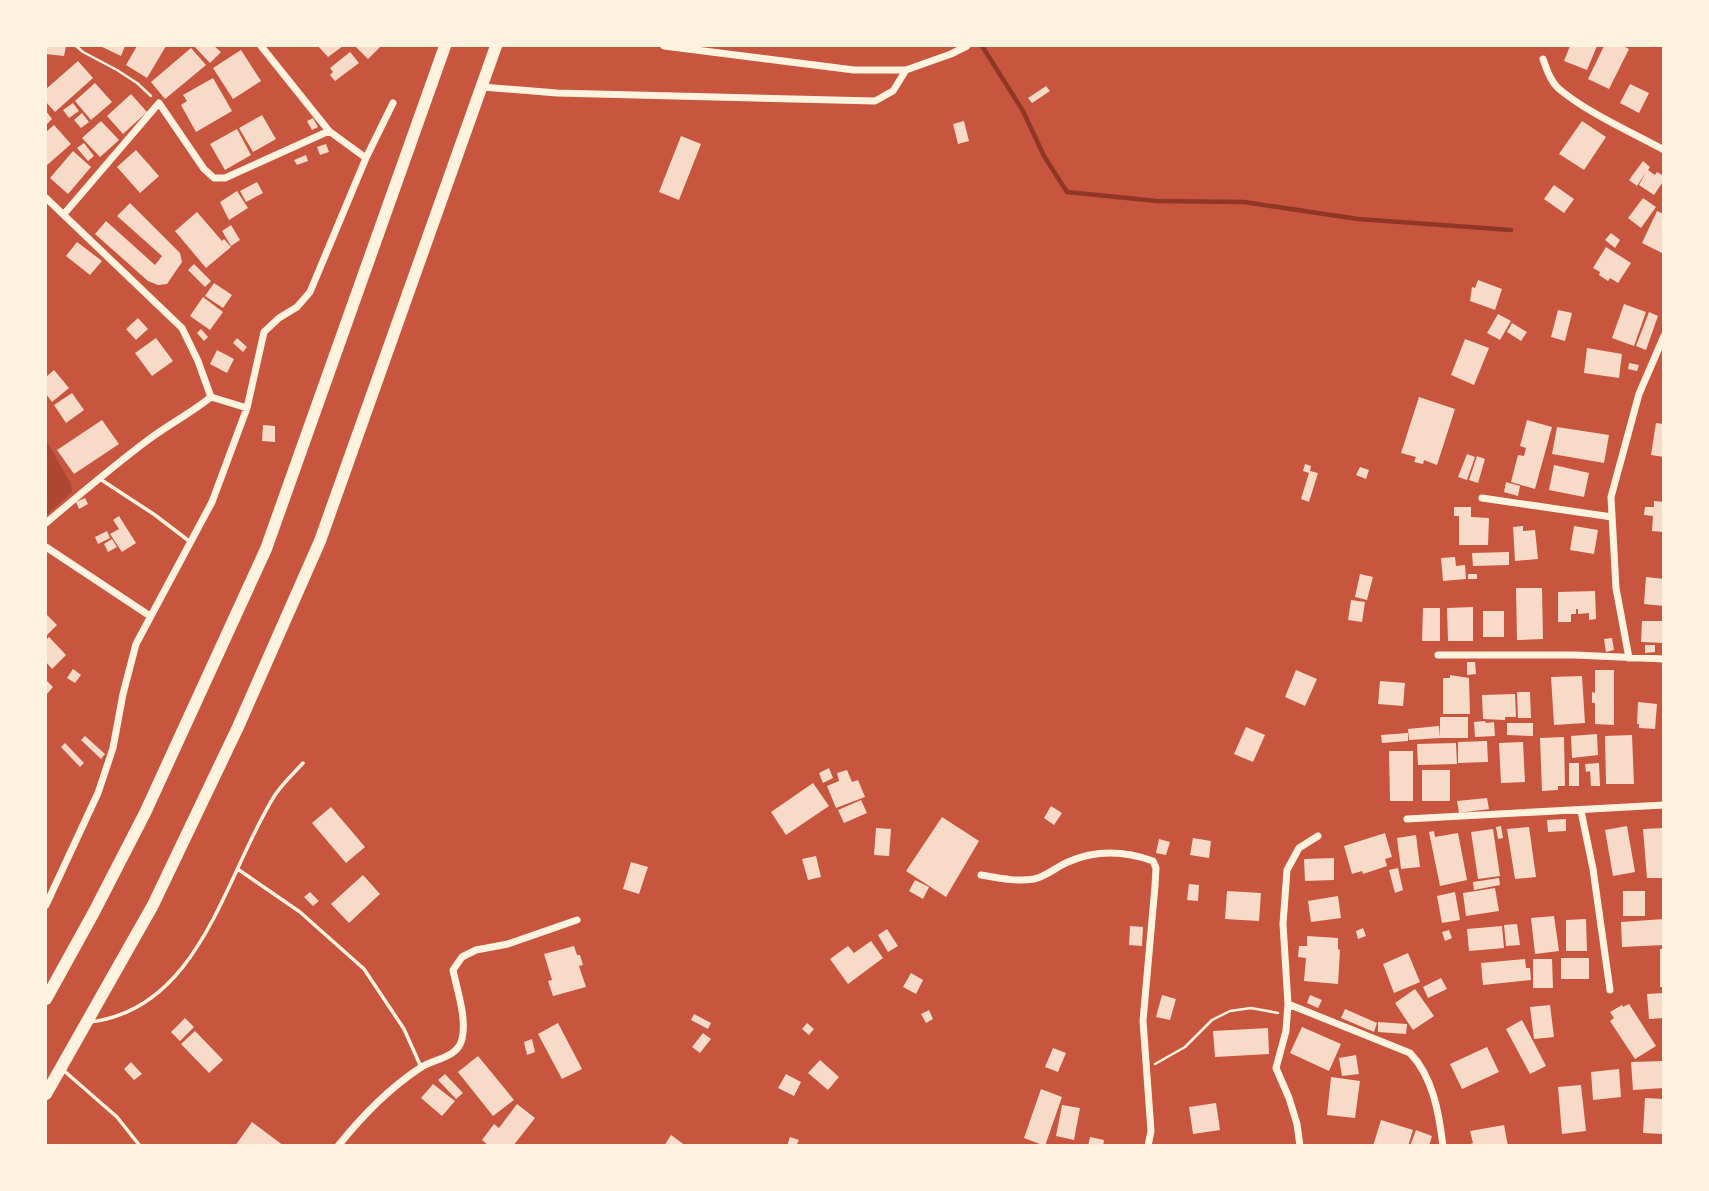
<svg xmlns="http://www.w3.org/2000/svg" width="1709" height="1191" viewBox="0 0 1709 1191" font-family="'Source Sans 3',sans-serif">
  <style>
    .green { fill: #ae4732 }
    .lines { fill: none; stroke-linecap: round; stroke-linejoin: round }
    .stream { stroke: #8f3625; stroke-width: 4.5 }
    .building { fill: #f7dbc8 }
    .path { stroke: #fff3e0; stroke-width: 2.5 }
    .service { stroke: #fff3e0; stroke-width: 3.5 }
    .minor { stroke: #fff3e0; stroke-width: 7 }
    .motorway { stroke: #fff3e0; stroke-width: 12 }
  </style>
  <rect width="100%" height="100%" fill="#c8553d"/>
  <path class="green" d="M46,440L71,484L72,492L46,516Z"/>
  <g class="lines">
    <path class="stream" d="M982,46L1023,111L1044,156L1067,192L1157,201L1244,202L1358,219L1511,230"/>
  </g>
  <path class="building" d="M46,46H66L64,56L46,54Z
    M100,46H125L121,56Z
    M137,46H166L147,78L126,65Z
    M194,46H214L221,52L210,63Z
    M318,46H343L328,57Z
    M355,46H378L380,47L368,59Z
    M1570,46H1597L1587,70L1564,61Z
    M1604,46H1623L1629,49L1609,89L1588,79Z
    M191,48L206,65L165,99L151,82Z
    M241,50L261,81L233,99L213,68Z
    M350,52L359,63L335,81L330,75L333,72L330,68Z
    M78,61L93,78L55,112L46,102V89Z
    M213,78L232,111L196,132L181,105L187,101L183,95Z
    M95,83L112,102L91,120L75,101Z
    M1630,84L1649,93L1639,113L1620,103Z
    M1046,86L1050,91L1032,103L1028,98Z
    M131,94L147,112L123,134L107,116Z
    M73,103L79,111L69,118L63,110Z
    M46,111L52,119L46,125Z
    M82,113L89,122L81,128L74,120Z
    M262,115L276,139L253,152L239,128Z
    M313,118L318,127L312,130L307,121Z
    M101,121L119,140L100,157L82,138Z
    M964,121L969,141L958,144L953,124Z
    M1582,121L1606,137L1584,170L1559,154Z
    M54,125L71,144L46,166V132Z
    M237,129L251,155L225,170L210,144Z
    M681,136L701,144L679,200L659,192Z
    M84,143L94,156L88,161L77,148Z
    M326,144L329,152L320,155L317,147Z
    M136,150L159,176L140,193L117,167Z
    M73,151L91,167L68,194L50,178Z
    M306,155L308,161L297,165L294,160Z
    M1643,161L1650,167L1648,170L1655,175L1657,172L1664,176V180L1654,195L1639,185L1646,172L1637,186L1629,180Z
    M257,182L263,193L246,202L240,191Z
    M1554,185L1574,199L1564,213L1544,199Z
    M237,191L248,208L229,220L220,202Z
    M1643,198L1656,207L1641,228L1628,218Z
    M130,203L180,253L182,262L167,284L158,285L148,281L95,234L106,221L155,265L162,256L117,216Z
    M1657,211L1664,214V254L1642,243Z
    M197,212L222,241L224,239L231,247L206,268L175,231Z
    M231,225L240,240L231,246L222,231Z
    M1611,233L1620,240L1615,248L1605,240Z
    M77,242L102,261L90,275L66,256Z
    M1606,247L1631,263L1618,283L1610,278L1608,281L1599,275L1600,272L1593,268Z
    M194,264L211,281L205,287L188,270Z
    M1478,280L1502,289L1495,310L1470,301L1472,287L1475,288Z
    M214,283L232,295L223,308L205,296Z
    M203,297L223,312L210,330L190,316Z
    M1624,304L1646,312L1634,346L1612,338Z
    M1558,310L1572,313L1565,341L1551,337Z
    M1649,312L1658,316L1646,350L1636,346Z
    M1498,314L1511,321L1500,340L1487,333Z
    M138,318L148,329L136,340L126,329Z
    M1512,323L1527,332L1521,341L1507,332Z
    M201,329L208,337L204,341L197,333Z
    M156,338L173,361L152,376L135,353Z
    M237,338L247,347L243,352L233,343Z
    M1465,339L1489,348L1474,385L1451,375Z
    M1587,348L1622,354L1619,378L1584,373Z
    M217,350L234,359L227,373L210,364Z
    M1629,363L1639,365L1637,371L1628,369Z
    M54,370L69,388L52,402L46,394V377Z
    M72,393L84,410L66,423L54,405Z
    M1419,397L1455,409L1437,465L1424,460L1423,464L1414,462L1416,457L1401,453Z
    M102,420L119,444L74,474L57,450Z
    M1527,420L1552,427L1535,489L1511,482L1518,455L1524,456L1526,448L1520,446Z
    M1656,423L1664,424V457L1651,455Z
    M263,425L275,426V442L262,441Z
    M1557,427L1609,435L1604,463L1552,454Z
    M1467,454L1475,457L1467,480L1458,477Z
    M1477,456L1485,459L1478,483L1469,480Z
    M1305,464L1311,466L1310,471L1318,473L1309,502L1301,499L1309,473L1303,471Z
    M1554,465L1589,473L1584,497L1549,490Z
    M1360,467L1369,470L1366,479L1356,475Z
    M1506,482L1520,486L1518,496L1504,492Z
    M85,498L88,504L79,509L76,502Z
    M1654,501L1664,502V532L1652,531L1653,516L1644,515L1645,507H1654Z
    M1454,507H1471V517L1489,518L1488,545H1459V516H1454Z
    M119,516L136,543L122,552L110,534L119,529L113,520Z
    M1523,526V531L1535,530L1538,559L1515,561L1513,527Z
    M1574,526L1598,530L1594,554L1570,550Z
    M107,531L110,538L98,544L95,537Z
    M112,539L117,547L108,552L104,544Z
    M1509,552V565L1473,566L1472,553Z
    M1455,557L1456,566L1465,565L1466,579L1443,581L1441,558Z
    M1360,574L1373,577L1367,600L1355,597Z
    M1468,574H1477V579H1468Z
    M1646,577L1664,579V606L1644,604Z
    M1516,588H1542L1543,639L1517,640Z
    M1595,591L1596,619L1589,620V613L1578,614V609H1576V614H1571V622H1558V592Z
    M1351,600L1365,602L1362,622L1348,620Z
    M1473,607V641H1448L1447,608Z
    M1423,608H1440V641H1422Z
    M1483,611H1504V637H1483Z
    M46,614L57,625L46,636Z
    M1642,621H1664V643L1641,642Z
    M49,637L66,655L52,669L46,662V640Z
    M1612,638L1614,650L1606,652L1604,639Z
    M1645,645H1655V652L1645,653Z
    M1467,662H1475L1476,674L1467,675Z
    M73,669L81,675L75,683L67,678Z
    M1296,670L1317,679L1305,706L1285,697Z
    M1595,670H1614V725L1595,724V703H1592V692L1595,693Z
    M1450,675L1469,678L1470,714H1443V678H1450Z
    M1582,676L1585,723L1554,725L1551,677Z
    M46,680L53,687L46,695Z
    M1380,681L1405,683L1403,706L1378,704Z
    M1517,692H1530L1531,718H1518Z
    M1515,694L1516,717H1505V720L1483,719L1482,695Z
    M1638,702L1657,704L1655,729L1639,728V724H1637Z
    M1440,717H1468V738H1440Z
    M1485,721L1486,723L1494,722L1495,736L1475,737L1474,722Z
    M1507,723H1533V736L1507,735Z
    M1439,726L1440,738L1409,740L1408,729Z
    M1246,727L1265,735L1253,762L1234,754Z
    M1408,733V741L1382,743L1381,735Z
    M1597,734L1598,755L1572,758L1571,736Z
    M1632,735L1634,784H1606L1605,736Z
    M85,736L105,754L101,759L81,740Z
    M1564,737L1565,786H1558V790L1542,791L1540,738Z
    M1487,741L1488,762L1458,763V742Z
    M1523,742L1525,782L1501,783L1499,743Z
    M65,743L84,763L80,767L61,747Z
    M1456,743L1457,764L1418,765L1417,744Z
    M1389,751H1413V801H1390Z
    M1569,763H1579V786H1569Z
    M1599,763L1600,786H1591L1590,771L1586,772L1585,764Z
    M829,768L833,778L823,783L819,773Z
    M847,770L852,782L858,780L865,797L836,808L827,786L839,781L837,773Z
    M1422,770H1450V801H1422Z
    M813,783L829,806L786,835L771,812Z
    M1487,798L1489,809L1459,813L1457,801Z
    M861,800L867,813L844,823L838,810Z
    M1051,806L1062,813L1054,825L1044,818Z
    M331,807L365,847L346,863L312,823Z
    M942,817L979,841L946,897L906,871Z
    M1566,819V831L1548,832L1547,820Z
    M1501,826L1503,838L1498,839L1496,827Z
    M1627,826L1635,872L1613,876L1605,830Z
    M1529,827L1536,877L1515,879L1507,829Z
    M876,828L891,829L889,856L874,855Z
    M1664,828V878H1647L1643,829Z
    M1493,829L1500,876L1478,879L1471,832Z
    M1434,831L1435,837L1458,833L1467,880L1440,886L1429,832Z
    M1385,833L1392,857L1385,859L1387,866L1363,874L1362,871L1352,874L1344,846Z
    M1416,835L1420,867L1401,869L1397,838Z
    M1193,838L1211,841L1209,858L1190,855Z
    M1159,839L1170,842L1166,855L1156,853Z
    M816,856L821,877L808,880L802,859Z
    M1334,858V880L1305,881L1304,859Z
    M631,862L648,867L639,894L623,889Z
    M1398,868L1403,890L1395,893L1389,870Z
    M363,875L380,894L349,923L331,904Z
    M1499,878L1500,885L1474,890L1473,882Z
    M915,880L929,887L923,899L909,891Z
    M1189,884L1199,885L1198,901L1187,900Z
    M1495,888L1499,911L1466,916L1463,893Z
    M1227,891L1261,893L1259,921L1225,919Z
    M1623,891H1645V916H1623Z
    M310,892L319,901L313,906L304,897Z
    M1455,892L1460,920L1442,923L1437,896Z
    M1338,896L1341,918L1311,922L1308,901Z
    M1554,916L1559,951L1535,954L1531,918Z
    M1586,919L1587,951H1566V920Z
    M1664,919V945L1622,947L1621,922Z
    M1517,924L1520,945L1506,946L1504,925Z
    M1130,926L1143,927L1142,946L1129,945Z
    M1502,926L1504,948L1469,951L1467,929Z
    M1363,928L1366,936L1358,939L1356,931Z
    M887,929L898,946L888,952L878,935Z
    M1449,930L1452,938L1445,941L1442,932Z
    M1307,936L1338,938V949L1340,950L1338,984L1304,981L1306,958L1298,957L1299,946H1307Z
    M871,941L883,958L848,984L830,959L848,946L854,953Z
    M574,946L577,955H580L583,965L579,966L586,987L553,996L548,981L552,980L544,954Z
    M1660,949H1664V987H1660Z
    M1408,953L1420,982L1394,993L1383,964Z
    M1561,958H1589V979H1561Z
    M1525,959L1526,968H1530L1531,980L1483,985L1481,963Z
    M1533,959H1552L1553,988H1533Z
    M911,973L923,980L916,994L903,987Z
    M1441,978L1447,989L1428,998L1423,987Z
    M1415,989L1434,1016L1413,1030L1395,1003Z
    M1664,993V1018L1649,1019L1647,994Z
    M1162,995L1176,999L1170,1020L1156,1017Z
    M1310,995L1322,1000L1318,1008L1307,1003Z
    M1629,1004L1656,1046L1635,1059L1610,1021L1614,1018L1610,1012L1622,1005L1623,1007Z
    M1550,1005L1554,1037L1534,1039L1530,1007Z
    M1345,1009L1377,1023L1374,1032L1341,1018Z
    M929,1010L933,1019L926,1023L921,1014Z
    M694,1014L711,1023L708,1029L691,1020Z
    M185,1018L194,1027L180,1041L171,1032Z
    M1522,1020L1546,1066L1530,1074L1506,1029Z
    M1378,1022L1407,1024L1406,1034L1378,1032Z
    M558,1023L582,1069L562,1079L538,1034Z
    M807,1023L814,1029L809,1035L802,1029Z
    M1302,1027L1341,1044L1329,1071L1290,1053Z
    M1268,1028L1269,1054L1215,1057L1213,1031Z
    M195,1031L223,1060L209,1073L181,1044Z
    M703,1033L711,1039L700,1053L692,1047Z
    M532,1039L535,1052L527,1055L524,1042Z
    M1487,1047L1499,1072L1462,1089L1450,1064Z
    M1053,1048L1066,1053L1058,1072L1045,1067Z
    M1356,1055L1359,1074L1342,1076L1339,1058Z
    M478,1056L514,1100L493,1116L458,1072Z
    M820,1060L839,1077L828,1090L808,1073Z
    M1664,1061V1088L1633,1090L1631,1062Z
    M131,1062L142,1074L134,1080L124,1069Z
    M1619,1069L1621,1097L1593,1100L1591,1072Z
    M445,1074L463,1093L456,1099L438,1080Z
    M786,1074L801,1082L794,1096L778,1088Z
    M1331,1077L1360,1081L1355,1118L1327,1115Z
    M433,1084L455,1101L442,1116L421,1098Z
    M1581,1085L1586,1131L1562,1134L1558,1087Z
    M1041,1089L1062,1097L1045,1146L1024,1138Z
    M1645,1098L1664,1099V1134L1643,1133Z
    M1216,1103L1220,1130L1193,1134L1189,1107Z
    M517,1104L535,1118L513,1146H489L482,1140L494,1124L499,1128Z
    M1062,1105L1080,1108L1074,1140L1056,1136Z
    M1381,1120L1413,1130L1408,1146H1373Z
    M252,1122L284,1146H235Z
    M1504,1125L1508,1146H1465L1473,1143L1470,1131Z
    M1416,1130L1432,1136L1429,1146H1410Z
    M671,1135L686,1146H664Z
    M790,1137L799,1140L796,1146H787Z
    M1090,1137L1104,1140L1103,1146H1088Z"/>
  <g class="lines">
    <path class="path" d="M76,46L83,52L117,70L137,83L151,96
      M1155,1064L1185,1047L1212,1020L1230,1011L1251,1008L1278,1013"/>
    <path class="service" d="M100,479L155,515L189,541
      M239,870L300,912L364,969L404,1029L421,1067
      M90,1022C201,1009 225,874 275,795C283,783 294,773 303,763
      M62,1069L117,1117L140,1146"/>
    <path class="minor" d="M261,46L329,131L366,158
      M664,46L854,70H906L951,54L967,46
      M1543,59C1547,70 1550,80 1558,88C1584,111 1633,133 1664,150
      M482,87L557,93L875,101L893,91L906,70
      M46,198L182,328L198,361L211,397
      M64,214L159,103L204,169L214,178H225L329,131
      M1482,498L1612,517
      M46,523C79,495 112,467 148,440C168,425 191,413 211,397L247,408
      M46,547L150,616
      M1438,655H1575L1664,659
      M1629,658L1616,588L1611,497L1639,394L1664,336
      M1581,811L1593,869L1610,990
      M1407,819L1664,805
      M981,875C999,878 1016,882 1034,879C1047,876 1056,867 1068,862C1095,850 1125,851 1153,861L1156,868L1155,886L1143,1021L1151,1131L1148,1146
      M46,905L98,793L113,748L123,694L136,644L212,502L247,408L264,332L279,318L297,307L310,292L366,158L393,103
      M1288,1004L1410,1053C1433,1077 1439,1113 1443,1146
      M338,1146C362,1116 388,1089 420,1068C433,1059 458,1058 462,1039C467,1018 457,990 453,970L462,957L476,950L508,944L577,920
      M1300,1146L1297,1124L1289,1098L1276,1068L1286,1031L1288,1004L1283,924L1287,870L1299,848L1318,836"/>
    <path class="motorway" d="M46,999L94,912L145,813L266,549L445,46
      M46,1094L153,905L238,727L320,541L496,46"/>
  </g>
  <rect width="1709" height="1191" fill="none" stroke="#fff3e0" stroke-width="94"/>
</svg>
